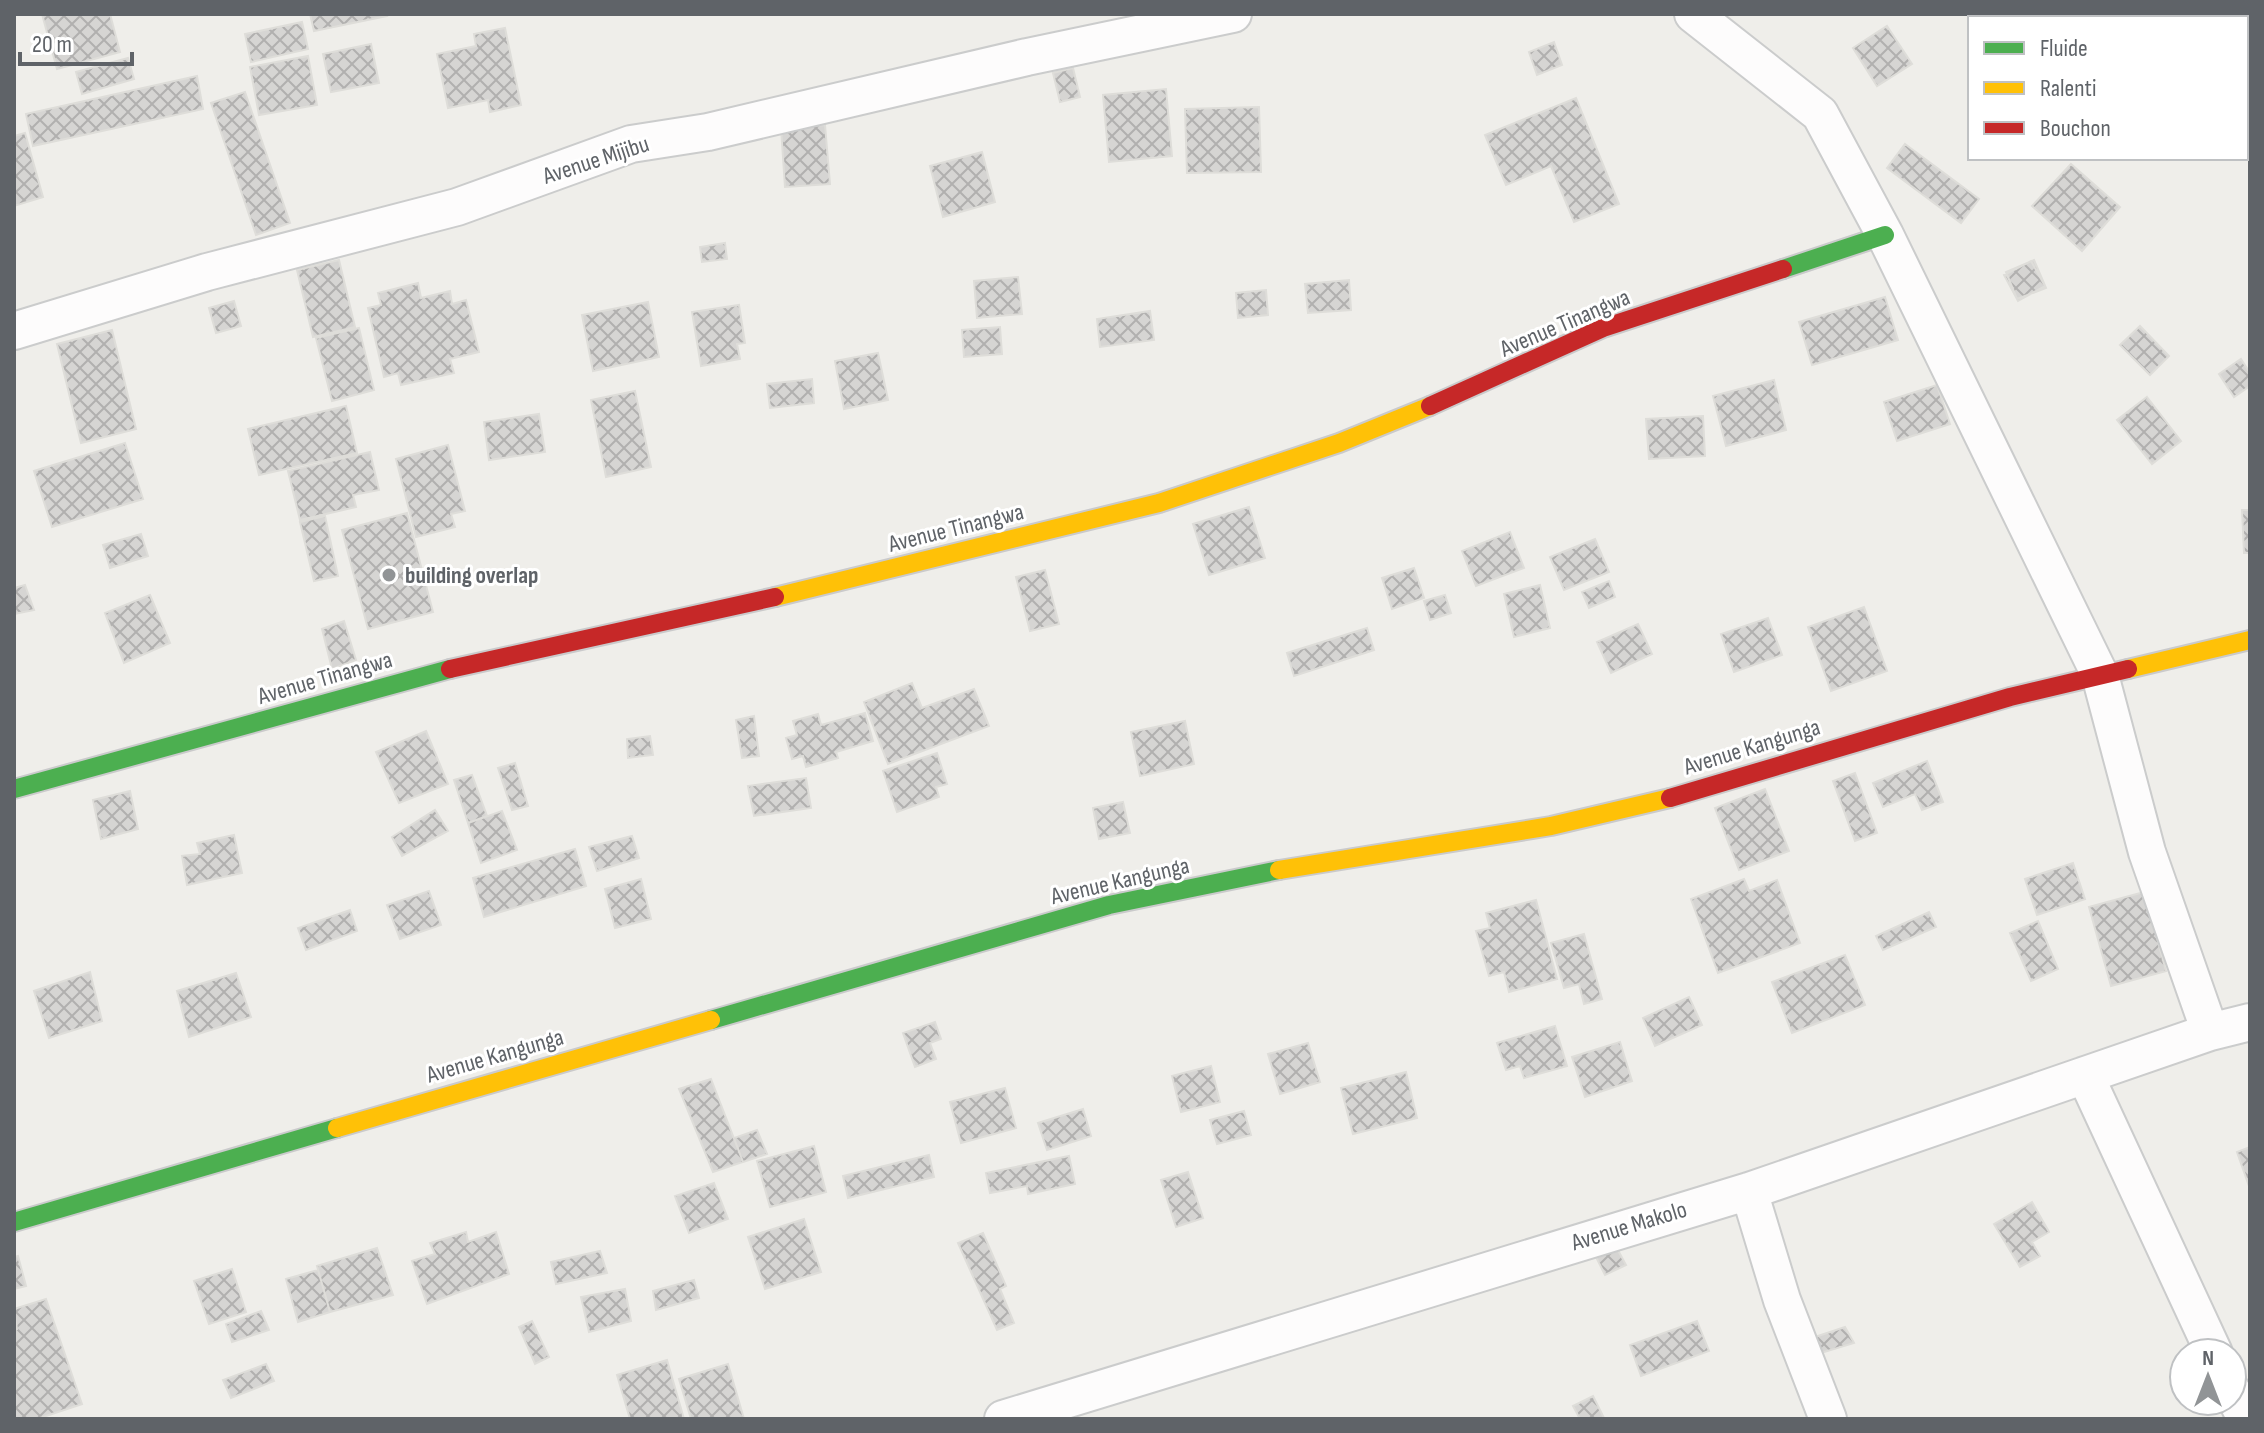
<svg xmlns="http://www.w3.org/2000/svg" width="2264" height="1433" viewBox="0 0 2264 1433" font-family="'Sofia Sans Condensed',sans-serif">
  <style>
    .building { fill: url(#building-cross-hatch); stroke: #deddd9; stroke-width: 2 }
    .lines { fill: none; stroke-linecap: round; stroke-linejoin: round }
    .street-casing { stroke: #cbcccc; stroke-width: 40 }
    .fast-casing { stroke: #cacacb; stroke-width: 22 }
    .slow-casing { stroke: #cacacb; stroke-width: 22 }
    .jam-casing { stroke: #cacacb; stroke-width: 22 }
    .street { stroke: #fdfcfc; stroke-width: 36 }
    .fast { stroke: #4caf50; stroke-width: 18 }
    .slow { stroke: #ffc107; stroke-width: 18 }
    .jam { stroke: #c62828; stroke-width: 18 }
    .poi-dot { fill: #919496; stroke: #fff; stroke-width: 3 }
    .labels { text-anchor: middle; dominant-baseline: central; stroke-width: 6; stroke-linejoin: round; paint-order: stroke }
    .street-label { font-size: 24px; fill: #5f6368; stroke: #fff }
    .poi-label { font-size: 24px; font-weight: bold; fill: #5f6368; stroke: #fff; text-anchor: start }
  </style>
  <defs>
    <pattern id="building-cross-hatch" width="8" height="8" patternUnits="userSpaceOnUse" patternTransform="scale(2)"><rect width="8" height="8" fill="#d6d5d3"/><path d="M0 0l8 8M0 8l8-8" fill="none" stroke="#b1b0af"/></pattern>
  </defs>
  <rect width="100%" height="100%" fill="#efeeea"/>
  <path class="building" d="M42,14H110L120,52L57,69Z
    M310,14H386L387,16L314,31Z
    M302,22L308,49L251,62L245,34Z
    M1887,26L1912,64L1877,86L1853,48Z
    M505,28L521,105L490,112L488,100L448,108L437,54L476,46L474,34Z
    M1554,42L1562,65L1537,75L1529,52Z
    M371,44L379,83L331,92L323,54Z
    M308,56L317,105L259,115L250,67Z
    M128,58L134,79L82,94L76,72Z
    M1073,68L1080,97L1060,102L1053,73Z
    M197,76L203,109L33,146L26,114Z
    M1166,89L1172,156L1109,162L1103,95Z
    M245,92L290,223L256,235L211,103Z
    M1576,98L1619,204L1574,222L1551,166L1506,185L1485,135Z
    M1259,107L1261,172L1187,173L1185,109Z
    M825,125L830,184L785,187L781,128Z
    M25,133L43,197L14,206V136Z
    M1905,144L1979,199L1961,223L1887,168Z
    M982,152L995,202L943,217L930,166Z
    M2071,164L2120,207L2082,251L2032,206Z
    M725,243L727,259L702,262L700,247Z
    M339,260L355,327L313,337L297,270Z
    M2034,260L2046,288L2017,299L2006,272Z
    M2031,261L2045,286L2018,301L2004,275Z
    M1018,277L1022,314L977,318L974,281Z
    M1349,280L1351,310L1308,313L1305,284Z
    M418,283L421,298L450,291L452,304L466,300L479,352L450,359L454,373L401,385L398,373L384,377L368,308L381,305L378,293Z
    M1266,290L1268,315L1238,318L1236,293Z
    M1885,297L1898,340L1812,365L1799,322Z
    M234,301L241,326L216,333L209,308Z
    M648,302L659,357L593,371L582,315Z
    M739,305L745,343L737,344L740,359L701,366L692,312Z
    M1150,311L1154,340L1100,347L1097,319Z
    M2140,326L2169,356L2150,375L2120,345Z
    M1000,327L1002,354L964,357L962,330Z
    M359,328L374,390L332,401L316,338Z
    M112,330L136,429L81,443L57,344Z
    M878,353L888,400L844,409L835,361Z
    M2241,359L2250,373V386L2234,397L2219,374Z
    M812,379L814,403L770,408L767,384Z
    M1774,380L1786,430L1726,446L1713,396Z
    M1937,385L1950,424L1897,441L1884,402Z
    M635,391L651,467L606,477L591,400Z
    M2147,397L2181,441L2152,464L2117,420Z
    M346,406L357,453L259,475L248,429Z
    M539,414L545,452L489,460L484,422Z
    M1703,416L1705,456L1649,459L1646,419Z
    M125,443L143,499L52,527L34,471Z
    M448,445L465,511L451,514L455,527L416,537L396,459Z
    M370,452L379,490L353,495L356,507L300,520L288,471Z
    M1249,507L1265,558L1209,575L1193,524Z
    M2242,510H2250V553H2244Z
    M407,513L433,612L368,629L342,530Z
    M325,516L338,576L314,581L300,522Z
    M1510,532L1524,568L1476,586L1462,551Z
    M141,534L148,556L110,568L103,545Z
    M1595,539L1609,572L1564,590L1550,557Z
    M1414,568L1424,598L1392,609L1382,578Z
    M1045,570L1059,624L1030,631L1016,577Z
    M1609,581L1615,597L1589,608L1582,592Z
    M25,585L34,610L14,614V588Z
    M1540,585L1550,628L1514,637L1504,594Z
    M150,595L170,643L124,663L105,613Z
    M1445,595L1451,613L1430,620L1424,601Z
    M1864,607L1887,671L1831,691L1808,627Z
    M1768,618L1782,655L1734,672L1721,634Z
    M344,621L356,660L332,669L322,629Z
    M1638,624L1652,654L1611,673L1597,642Z
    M1367,628L1374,650L1294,676L1287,653Z
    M912,683L922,708L974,689L989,726L888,764L864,702Z
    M865,713L873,741L836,752L838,758L806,767L803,756L792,759L786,738L797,735L793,721L818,714L821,725Z
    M754,716L759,756L742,758L736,720Z
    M1185,721L1194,764L1140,776L1131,732Z
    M426,731L448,784L399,803L376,752Z
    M650,736L653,755L628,758L627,739Z
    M937,753L947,784L936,787L939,797L897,812L883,771Z
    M1927,761L1943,802L1922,810L1915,794L1883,807L1873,783Z
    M515,763L528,806L512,810L498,768Z
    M1855,773L1877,833L1855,841L1833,781Z
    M472,775L487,816L468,823L454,780Z
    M806,778L811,808L754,816L748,786Z
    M1765,789L1789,851L1739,870L1715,808Z
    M130,791L138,829L101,839L93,800Z
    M1123,802L1130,833L1099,839L1093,808Z
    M435,810L448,831L402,856L392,837Z
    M502,811L517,850L481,863L468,823Z
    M234,835L242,873L187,885L182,856L200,854L197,843Z
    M632,836L639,858L597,871L589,847Z
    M575,849L586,886L484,917L473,878Z
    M2073,863L2085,899L2037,915L2025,879Z
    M641,879L651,919L615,928L605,889Z
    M1744,879L1749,891L1777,880L1800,943L1718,973L1691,899Z
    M2155,889L2168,934L2157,938L2166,971L2111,986L2089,907Z
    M429,891L441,925L400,939L387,905Z
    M1536,900L1557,979L1509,992L1504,972L1489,976L1476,931L1490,928L1486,913Z
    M350,910L357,931L306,950L298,928Z
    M1929,912L1936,927L1883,950L1876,936Z
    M2038,921L2058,969L2031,981L2010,933Z
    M1584,934L1602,999L1584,1004L1579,984L1564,988L1551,943Z
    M1845,955L1865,1005L1792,1033L1772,982Z
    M90,972L102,1021L49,1038L34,991Z
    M236,973L251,1017L189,1037L177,991Z
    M1689,997L1702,1025L1655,1046L1643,1018Z
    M935,1022L941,1039L930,1043L936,1059L915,1067L903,1033Z
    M1555,1026L1567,1066L1524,1078L1520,1066L1506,1070L1497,1043Z
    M1620,1042L1632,1081L1585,1097L1572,1057Z
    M1308,1043L1320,1082L1280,1094L1268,1054Z
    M1211,1066L1220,1102L1181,1112L1172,1076Z
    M1406,1072L1417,1118L1353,1134L1341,1088Z
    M711,1079L743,1162L713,1172L679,1089Z
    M1005,1088L1016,1128L961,1143L950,1102Z
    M1083,1109L1091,1136L1047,1150L1038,1123Z
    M1244,1111L1251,1135L1217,1144L1210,1120Z
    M757,1130L767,1154L743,1162L734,1138Z
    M814,1146L826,1192L770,1207L757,1161Z
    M2250,1147V1189L2237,1152Z
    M929,1155L934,1177L848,1198L843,1176Z
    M1069,1156L1075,1184L1028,1194L1027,1186L990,1193L986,1173Z
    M1188,1172L1203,1218L1176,1227L1161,1180Z
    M714,1183L728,1219L689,1233L675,1196Z
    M2032,1202L2049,1232L2032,1242L2040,1256L2020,1267L1994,1224Z
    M804,1219L821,1272L765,1289L748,1237Z
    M466,1232L468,1242L496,1232L509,1274L427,1304L412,1261L435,1254L430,1243Z
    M983,1233L1006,1286L1000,1289L1014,1323L997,1330L958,1243Z
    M1613,1241L1626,1265L1605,1275L1593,1251Z
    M377,1248L393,1295L330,1312L317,1266Z
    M600,1251L607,1273L556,1284L551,1262Z
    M18,1256L26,1286L14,1289V1257Z
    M232,1269L246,1312L209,1324L194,1281Z
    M318,1270L330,1312L298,1322L286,1279Z
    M694,1280L699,1298L656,1310L653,1291Z
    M625,1289L631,1321L589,1332L581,1297Z
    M46,1299L82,1404L37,1419H14V1330L17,1329L14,1309Z
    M261,1311L269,1330L232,1342L226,1324Z
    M532,1321L549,1357L535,1364L519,1327Z
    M1697,1321L1709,1351L1641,1376L1630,1345Z
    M1845,1327L1854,1343L1811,1356L1806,1340Z
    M667,1360L684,1419H630L617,1375Z
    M266,1364L274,1381L231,1398L223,1380Z
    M728,1364L744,1419H691L679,1379Z
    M1593,1396L1604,1418L1580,1419L1573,1406Z"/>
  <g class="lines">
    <g class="street-casing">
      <path id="street" d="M1693,14L1820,114L1885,235L2100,675L2147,852L2210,1032
        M2082,14L2087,18
        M2246,134H2250
        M14,331L207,272L457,207L631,144L708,132L1027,57L1233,14
        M2085,1075L2214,1353
        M1749,1191L1782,1300L1828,1419
        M2232,1391L2246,1419
        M1003,1419L1749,1191L2210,1032L2250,1022"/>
    </g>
    <g class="fast-casing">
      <path id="fast" d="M1783,269L1885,235
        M14,789L450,669
        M711,1020L1109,905L1279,870
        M14,1222L337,1128"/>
    </g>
    <g class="slow-casing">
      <path id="slow" d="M775,597L1159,503L1339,443L1430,406
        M2128,669L2250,640
        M1279,870L1551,826L1670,798
        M337,1128L711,1020"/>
    </g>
    <g class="jam-casing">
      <path id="jam" d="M1430,406L1603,328L1783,269
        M450,669L775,597
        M1670,798L2010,697L2128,669"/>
    </g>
    <use href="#street" class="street"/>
    <use href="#fast" class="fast"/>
    <use href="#slow" class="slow"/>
    <use href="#jam" class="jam"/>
  </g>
  <circle class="poi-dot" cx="389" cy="575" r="8"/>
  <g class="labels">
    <g class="street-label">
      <text transform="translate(596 160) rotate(-18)">Avenue Mijibu</text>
      <text transform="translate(1565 323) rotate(-23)">Avenue Tinangwa</text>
      <text transform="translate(956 528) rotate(-14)">Avenue Tinangwa</text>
      <text transform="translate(325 678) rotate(-16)">Avenue Tinangwa</text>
      <text transform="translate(1752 747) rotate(-17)">Avenue Kangunga</text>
      <text transform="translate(1120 881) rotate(-13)">Avenue Kangunga</text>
      <text transform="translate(495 1056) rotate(-16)">Avenue Kangunga</text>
      <text transform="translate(1629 1226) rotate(-17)">Avenue Makolo</text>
    </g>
    <g class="poi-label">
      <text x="405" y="575">building overlap</text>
    </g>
  </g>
  <rect width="2264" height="1433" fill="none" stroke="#5f6368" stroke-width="32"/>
  <rect x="1968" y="16" width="280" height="144" fill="#ffffff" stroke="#bfc1c3" stroke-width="2"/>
  <rect x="1984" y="42" width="40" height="12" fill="#4caf50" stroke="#bfc1c3" stroke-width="2"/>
  <text x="2040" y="56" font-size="24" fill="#5f6368">Fluide</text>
  <rect x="1984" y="82" width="40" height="12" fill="#ffc107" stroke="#bfc1c3" stroke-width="2"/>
  <text x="2040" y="96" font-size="24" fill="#5f6368">Ralenti</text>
  <rect x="1984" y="122" width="40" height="12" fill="#c62828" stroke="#bfc1c3" stroke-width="2"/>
  <text x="2040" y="136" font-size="24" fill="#5f6368">Bouchon</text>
  <g transform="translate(2208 1377)"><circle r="38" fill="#ffffff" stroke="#bfc1c3" stroke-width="2"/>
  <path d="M0-6L14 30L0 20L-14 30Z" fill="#919496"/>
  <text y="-12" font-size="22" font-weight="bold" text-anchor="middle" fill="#5f6368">N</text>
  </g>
  <path d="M20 52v12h112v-12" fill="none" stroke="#5f6368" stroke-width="4"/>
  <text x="32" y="52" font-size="24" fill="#5f6368" stroke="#ffffff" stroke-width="6" paint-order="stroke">20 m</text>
</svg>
